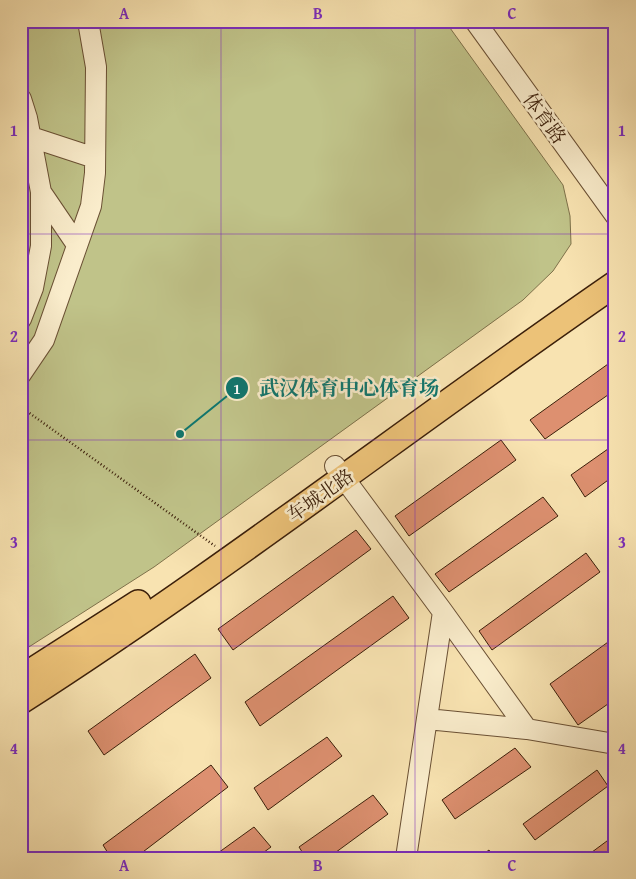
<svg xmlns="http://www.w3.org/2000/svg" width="636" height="879" viewBox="0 0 636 879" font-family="'Gentium Book Plus','Noto Serif SC',serif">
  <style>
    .green { fill: #c0c389; stroke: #7e714a }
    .building { fill: #dd9070; stroke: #3b1f0a }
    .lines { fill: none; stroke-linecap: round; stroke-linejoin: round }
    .minor-casing { stroke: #6a5034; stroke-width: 22 }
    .major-casing { stroke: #3b1f0a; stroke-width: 28 }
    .path { stroke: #3b1f0a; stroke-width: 2.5; stroke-dasharray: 1 2.5; stroke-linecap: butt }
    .minor { stroke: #faedcc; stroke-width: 20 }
    .major { stroke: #ecc278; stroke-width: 25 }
    .grid { fill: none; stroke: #7b2cbf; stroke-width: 1; stroke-opacity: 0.55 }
    .labels { text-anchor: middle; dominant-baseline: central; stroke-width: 5; stroke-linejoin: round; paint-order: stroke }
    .street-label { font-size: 19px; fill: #3b1f0a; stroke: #faedcc }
    .leader { fill: none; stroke: #0f766e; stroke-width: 2 }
    .callout-dot { fill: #0f766e; stroke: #faedcc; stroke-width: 2 }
    .mark-label { font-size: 15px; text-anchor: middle; font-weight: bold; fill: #fff }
    .callout-label { font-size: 20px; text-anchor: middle; font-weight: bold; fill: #0f766e; stroke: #faedcc; stroke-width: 5; stroke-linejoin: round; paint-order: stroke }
    .neatline { fill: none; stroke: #7b2cbf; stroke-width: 2 }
    .grid-label { font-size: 16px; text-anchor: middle; font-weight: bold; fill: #7b2cbf }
  </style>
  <rect width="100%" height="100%" fill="#f8e3b1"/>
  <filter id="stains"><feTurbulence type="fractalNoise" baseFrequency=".004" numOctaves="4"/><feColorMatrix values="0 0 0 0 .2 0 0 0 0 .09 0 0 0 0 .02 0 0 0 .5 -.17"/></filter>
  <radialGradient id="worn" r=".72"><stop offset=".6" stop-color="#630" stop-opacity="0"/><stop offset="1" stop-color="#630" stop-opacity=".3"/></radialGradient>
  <path class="green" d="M21,21H445L563,185L570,216L571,244L553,271L523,300L154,567L21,652Z"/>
  <path class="building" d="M21,176L22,250L21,254Z
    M615,359V390L545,439L530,420Z
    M501,440L516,460L409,536L395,516Z
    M615,444V475L585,497L571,475Z
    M543,497L558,516L449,592L435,574Z
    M356,530L371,549L233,650L218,629Z
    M586,553L600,572L492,650L479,631Z
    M393,596L409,618L260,726L245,702Z
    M615,637V699L578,725L550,684Z
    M195,654L211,678L104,755L88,731Z
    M327,737L342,756L268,810L254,788Z
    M515,748L531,767L455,819L442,800Z
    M211,765L228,787L135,858H111L103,845Z
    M597,770L608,786L535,840L523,824Z
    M373,795L388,814L328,858H306L299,847Z
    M254,827L271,847L256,858H211Z
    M615,835V858H584Z
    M489,850L494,858H478Z"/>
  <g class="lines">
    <g class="minor-casing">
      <path id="minor" d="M475,21L615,215
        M21,99L27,118L41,192V246L33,288L21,319
        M31,137L95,158
        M41,192L77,245
        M21,374L44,340L91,206L95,173L96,67L88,21
        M335,466L443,612L527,729
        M427,719L527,729L615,744
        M406,858L443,612"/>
    </g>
    <g class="major-casing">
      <path id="major" d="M21,678L138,603
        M21,701C225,570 416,421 615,284"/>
    </g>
    <path class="path" d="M21,407L215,546"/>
    <use href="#minor" class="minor"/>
    <use href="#major" class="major"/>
  </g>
  <path class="grid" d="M221,21V858M415,21V858M21,234H615M21,440H615M21,646H615"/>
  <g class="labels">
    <g class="street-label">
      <text transform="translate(545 118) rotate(54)">体育路</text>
      <text transform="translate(320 495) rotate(-35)">车城北路</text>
    </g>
  </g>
  <path class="leader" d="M180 434L237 388"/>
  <g class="callout-dot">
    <circle cx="180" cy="434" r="5"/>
    <circle cx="237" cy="388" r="12"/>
  </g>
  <g class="mark-label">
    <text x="237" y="394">1</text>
  </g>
  <g class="callout-label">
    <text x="349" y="395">武汉体育中心体育场</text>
  </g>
  <rect width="636" height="879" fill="none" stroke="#f8e3b1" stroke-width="55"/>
  <rect x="28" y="28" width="580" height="824" class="neatline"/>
  <g class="grid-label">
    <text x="124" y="19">A</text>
    <text x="318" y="19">B</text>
    <text x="512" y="19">C</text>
    <text x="14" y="136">1</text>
    <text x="622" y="136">1</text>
    <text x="14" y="342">2</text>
    <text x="622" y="342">2</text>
    <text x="14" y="548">3</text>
    <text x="622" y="548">3</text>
    <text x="14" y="754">4</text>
    <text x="622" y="754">4</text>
    <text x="124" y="871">A</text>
    <text x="318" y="871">B</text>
    <text x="512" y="871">C</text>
  </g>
  <rect width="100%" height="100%" filter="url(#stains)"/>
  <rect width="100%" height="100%" fill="url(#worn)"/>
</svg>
